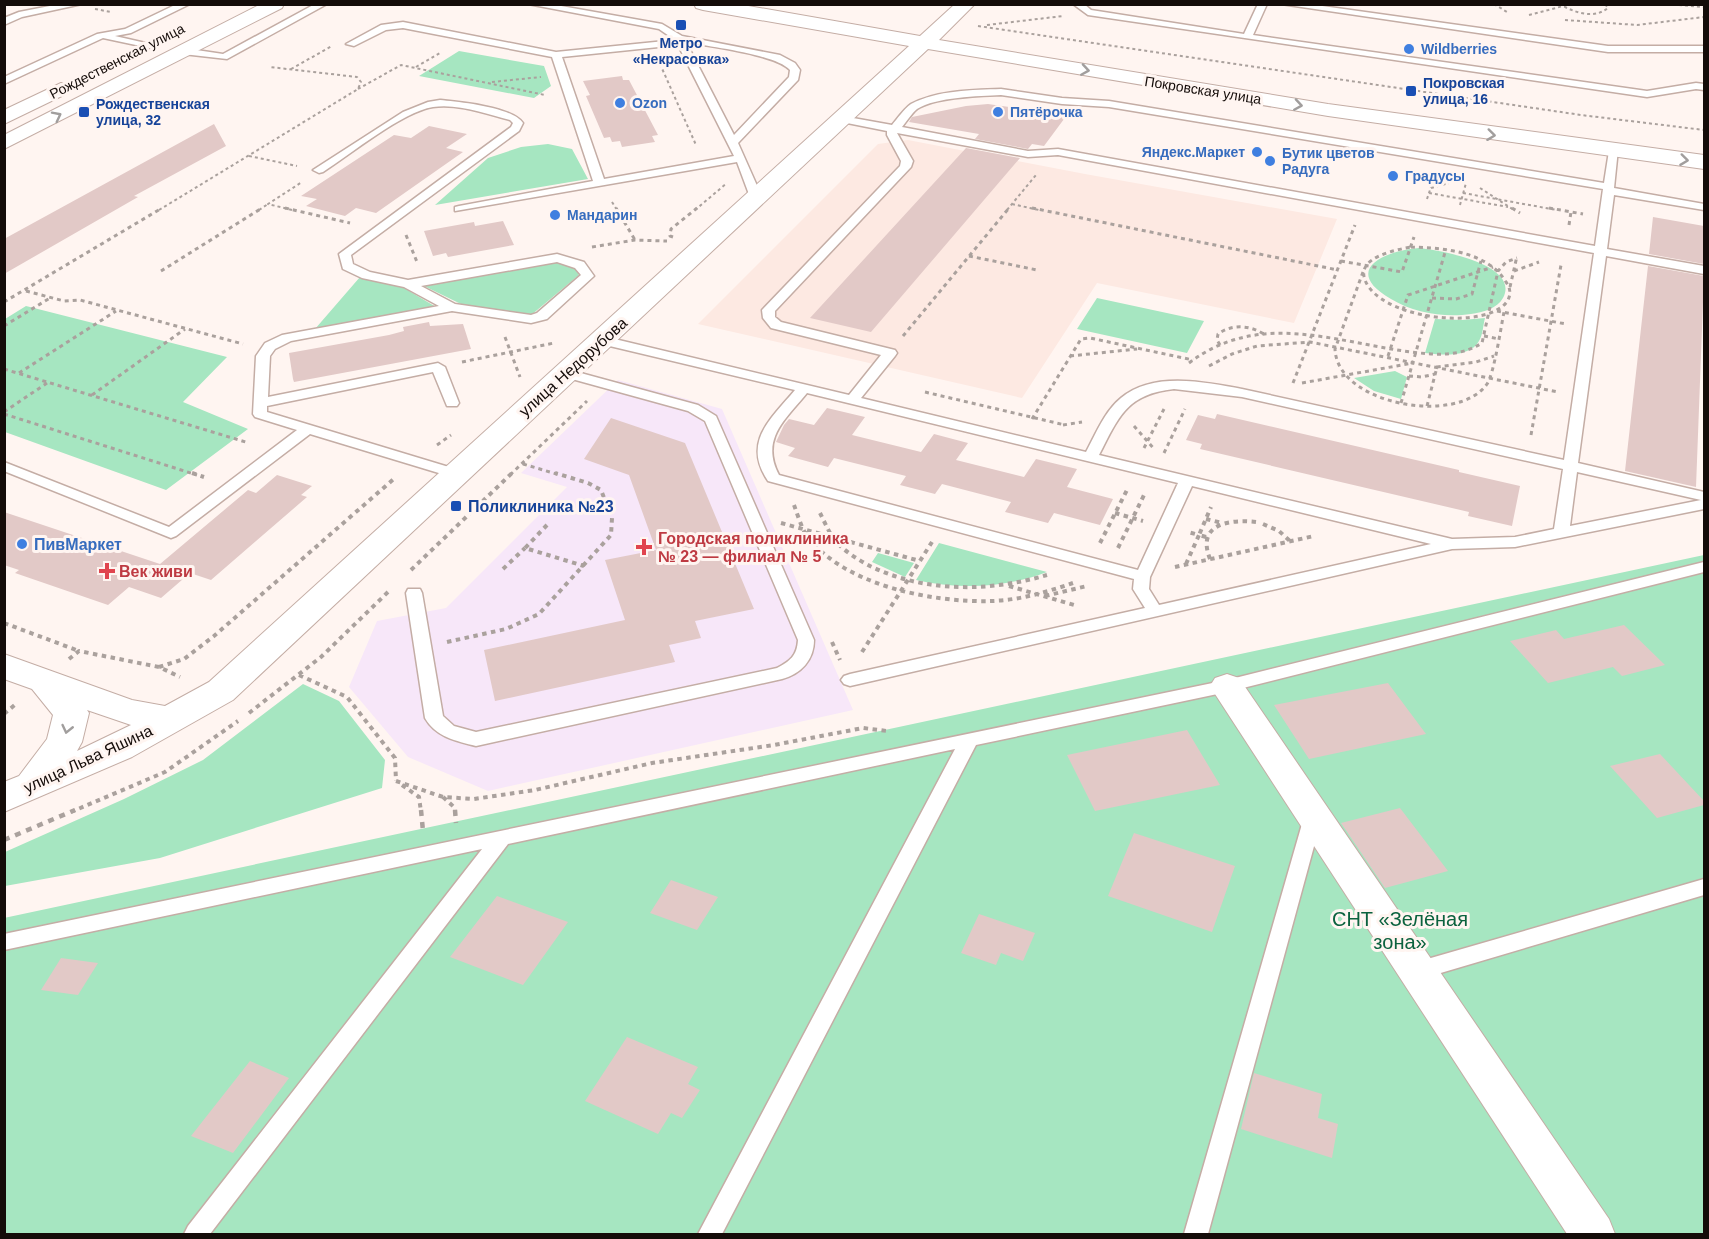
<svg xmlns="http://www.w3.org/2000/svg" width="1709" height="1239" viewBox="0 0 1709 1239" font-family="Helvetica,sans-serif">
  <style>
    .built { fill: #fde9e2 }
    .medical { fill: #f7e7f9 }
    .green { fill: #a6e6c1 }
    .building { fill: #e2c9c7 }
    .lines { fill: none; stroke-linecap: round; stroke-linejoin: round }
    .lane-casing { stroke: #c4ada5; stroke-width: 3 }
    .street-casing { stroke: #c4ada5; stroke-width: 2 }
    .secondary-casing { stroke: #c4ada5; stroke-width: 2 }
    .path-far3 { stroke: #aaa19d; stroke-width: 2; stroke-dasharray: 3 3; stroke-linecap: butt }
    .path-far2 { stroke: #aaa19d; stroke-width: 3; stroke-dasharray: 4 4; stroke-linecap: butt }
    .path-far1 { stroke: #aaa19d; stroke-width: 4; stroke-dasharray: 4.5 4.5; stroke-linecap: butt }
    .path { stroke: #aaa19d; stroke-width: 4.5; stroke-dasharray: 6 6; stroke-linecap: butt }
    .lane { fill: #fff; fill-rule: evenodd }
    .street { fill: #fff; fill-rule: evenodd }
    .secondary { fill: #fff; fill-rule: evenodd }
    .oneway { stroke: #a19e9d }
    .transit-dot { fill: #1a4fb4; stroke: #fff5f1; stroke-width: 2 }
    .shop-dot { fill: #3f7fe0; stroke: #fff5f1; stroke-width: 2 }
    .health-dot { fill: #e0444e; stroke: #fff5f1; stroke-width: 2 }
    .labels { text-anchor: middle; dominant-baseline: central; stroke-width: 6; stroke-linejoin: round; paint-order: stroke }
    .far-transit-label { font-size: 14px; font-weight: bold; fill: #164399; stroke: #fff5f1; text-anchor: start }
    .far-shop-label { font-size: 14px; font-weight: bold; fill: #366cbe; stroke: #fff5f1; text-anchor: start }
    .far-street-label { font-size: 14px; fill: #140c09; stroke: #fff5f1 }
    .street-label { font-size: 16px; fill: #140c09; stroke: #fff5f1 }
    .transit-label { font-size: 16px; font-weight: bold; fill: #164399; stroke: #fff5f1; text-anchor: start }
    .health-label { font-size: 16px; font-weight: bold; fill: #be3a42; stroke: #fff5f1; text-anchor: start }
    .shop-label { font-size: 16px; font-weight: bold; fill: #366cbe; stroke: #fff5f1; text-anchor: start }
    .near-park-label { font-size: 20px; fill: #0b623e; stroke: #fff5f1 }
  </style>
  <rect width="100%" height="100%" fill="#fff5f1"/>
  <path class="built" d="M908,140L1085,174L1337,219L1294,323L1097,283L1022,398L698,324L878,144Z"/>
  <path class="medical" d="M618,380L722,409L853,710L488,791L408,757L349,687L377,621L446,608L567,487L521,473Z"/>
  <path class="green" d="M459,51L544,66L551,86L534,98L419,76Z
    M548,144L572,149L588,179L435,205L488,158L521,147Z
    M1419,248C1438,250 1521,264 1503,298C1497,309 1483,312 1471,314C1445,318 1414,313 1391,299C1341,270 1384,251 1419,248Z
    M554,261L573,265L579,275L530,316L463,305L424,286Z
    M360,277L404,288L436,307L315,329Z
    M1097,298L1204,321L1187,353L1077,329Z
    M26,306L227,357L183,402L248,429L166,490L5,432V319Z
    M1485,318C1483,325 1483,335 1479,341C1470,358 1440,355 1425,353L1435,319L1462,320Z
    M1395,371L1407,377L1401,399L1374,391L1354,378Z
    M939,543L1047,572C1005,588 960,590 916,580Z
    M878,553L914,563L905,577L872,562Z
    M1704,555V1234H5L4,918Z
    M303,684L339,701L385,760L382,788L160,858L5,886V852L124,799L203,760Z"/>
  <path class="building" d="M622,76L623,80H629L658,135L652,136L655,142L622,147L620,141L612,142L610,137L604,138L586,96L590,95L583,81Z
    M988,104L1067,115L1044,146L1032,144L1028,149L975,139L979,134L909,122L912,117L966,106Z
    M214,124L226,146L134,196L138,197L4,274V239Z
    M429,126L467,134L446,148L463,152L376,213L356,208L345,216L306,206L317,199L301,196L394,135L411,138Z
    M966,148L1020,158L871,332L810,318Z
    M1653,217L1704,226V264L1649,254Z
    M503,221L514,245L448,257L446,253L433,256L424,231L474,222L475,226Z
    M1648,266L1704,276L1696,487L1625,471Z
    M429,322L430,326L463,324L471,349L294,382L293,379L289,353L389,335L404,331L403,327Z
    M827,408L865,417L852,435L921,452L934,434L968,443L956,460L1024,477L1036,459L1077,469L1067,487L1113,499L1100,525L1054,513L1048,523L1005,512L1011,502L942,484L935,494L900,485L906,476L834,458L828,467L788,456L795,448L776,442L784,425L789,419L814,425Z
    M1217,414L1459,470V472L1520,486L1512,526L1468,516L1469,512L1200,449L1202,444L1186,440L1198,415L1215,419Z
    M611,418L685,443L754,609L695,621L701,638L669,645L675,662L495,701L484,650L625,620L605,560L656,550L629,475L584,459Z
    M277,475L312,486L301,495L307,497L211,580L190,573L161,598L129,587L108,605L15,573L19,570L4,565V512L160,564L248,490L256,493Z
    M1624,625L1665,665L1622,676L1613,667L1548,683L1510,641L1556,630L1564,639Z
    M1388,683L1426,734L1309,759L1274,705Z
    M1187,730L1220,785L1095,811L1067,755Z
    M1660,754L1704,801V805L1657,818L1610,766Z
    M1400,808L1448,871L1385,888L1341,823Z
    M1134,833L1235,866L1212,932L1108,896Z
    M671,880L718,897L697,930L650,913Z
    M497,896L568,922L523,985L450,957Z
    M979,914L1035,933L1023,961L1001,953L996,965L961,953Z
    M61,958L98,963L78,995L41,990Z
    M627,1037L698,1067L688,1084L700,1090L682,1118L671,1113L658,1134L585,1101Z
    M250,1061L289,1078L233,1153L191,1136Z
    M1254,1073L1322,1094L1318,1118L1338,1124L1332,1158L1241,1129Z"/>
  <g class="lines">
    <g class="lane-casing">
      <path id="lane" d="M60,4H82L22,17L4,25V18L19,12Z
        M177,4H190L131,33L115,36L150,44V48L103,38L4,84V77L97,34L125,29Z
        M315,4H327L227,59L183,54L178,51L183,48L223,54Z
        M528,4H550L662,24L682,36L780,55L795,63L800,70L798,80L738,143L762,197L760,199H752L750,197L737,162L455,211V207L459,206L593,181L552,57L403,28L386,30L354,46L346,44L381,25L403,22L556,52L675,40L659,29ZM686,42C710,47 775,54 790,70L789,77L734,135ZM678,45L734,156L604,179L562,57Z
        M1073,4H1084L1091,10L1244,34L1258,4H1267L1253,35L1647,91L1696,83L1704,84V90L1696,89L1647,97L1088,15Z
        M1281,4H1308L1608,46H1704V52H1608Z
        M1001,89L1062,98L1109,101L1604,183L1609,151L1614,148L1618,149L1614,188L1704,204V210L1614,195L1607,249L1704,266V274L1606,256L1578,463L1704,492V509L1515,547L1452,549L850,686L844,684L841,680L844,676L850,674L1145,608L1133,589L1134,579L768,481C742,442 770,420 795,390L597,343L595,340L602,336L849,395L881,355L771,328L763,318L762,310L900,166L901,161L887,135V131L842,122L837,119L842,116L892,125C897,119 904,109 911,104C937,90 973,90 1001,89ZM1001,95L1062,104L1109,107L1603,189L1595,246L1058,149L1028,151L902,127C906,122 912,113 917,109C936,97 979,96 1001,95ZM897,133L1028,157L1058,155L1594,253L1564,460L1242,389C1205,382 1153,371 1121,398C1105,411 1096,433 1086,452L861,398L895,356L897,353L895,350L781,322L775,317V311L911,167L913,161ZM1174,389L1242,397L1563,469L1554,529L1515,537L1452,539L1099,455C1119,416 1127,394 1174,389ZM807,393L1178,483L1138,570L779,475C760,439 785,420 807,393ZM1577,472L1701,500L1570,526ZM1192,486L1431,544L1159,605L1149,589L1150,577Z
        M440,100C460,102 512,107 523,123L519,131L351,255L353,264L370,272L408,280L557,254L584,262L594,276L547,319L531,323L452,311L291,341L275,349L270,356L268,397L438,363L445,367L459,403L457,406H447L433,372L267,406V412L462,471L464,474L462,477H452L310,434L176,536L171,538L4,471V462L169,527L297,430L255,417L253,414L256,356L265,343L282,335L439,306L404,287L362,278L343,269L339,254L511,127L513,123L510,120C487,114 457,103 433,107C402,112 351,154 323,172L319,173L313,170L403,112L428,102ZM557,262L575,268L581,275L537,313L531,315L455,304L421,286Z
        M566,369L698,405L716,416L814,640C814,660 801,674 782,679L476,746C456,741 436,737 425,718L406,593L408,589H420L422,593L443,716L454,726L476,732L777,668C790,661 797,656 798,640L705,421L688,411L561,376L559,373L561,370Z
        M1704,562V572L1227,692L976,745L722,1234H698L955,749L508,844L210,1234H184L188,1226L482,849L4,950V934L1227,680Z
        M1313,810L1320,812L1322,817L1208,1234H1184L1304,817L1306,812Z
        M1704,879V895L1417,980L1410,977L1407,971L1410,965L1417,962Z"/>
    </g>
    <g class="street-casing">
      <path id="street" d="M261,4H284L282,8L4,149V135Z
        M61,83L68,85L71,89L68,93L4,124V110Z
        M1227,674L1239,678L1609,1219L1615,1234H1567L1215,694L1210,686L1215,678Z"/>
    </g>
    <g class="secondary-casing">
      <path id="secondary" d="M694,4H737L920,36L955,4H975L939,40L1328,104L1704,155V169L1328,116L928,49L233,700L132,757L4,812V782L19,776L47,739L53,715L32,689L4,679V654L132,700L165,706L209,682L909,46L703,10L696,8ZM87,710L131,725L77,751L82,742L89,713Z"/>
    </g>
    <path class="path-far3" d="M1494,4L1507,12
      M1559,4C1574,12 1593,20 1608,8L1605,4
      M1667,4L1704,7
      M95,9L111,12
      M1529,15L1571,4
      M1565,20L1637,25L1704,17
      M987,25L1063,16
      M978,26L1581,115L1704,130
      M660,64L696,145
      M416,67L440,53
      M291,69L332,46
      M492,82L541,77
      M358,89L401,65L545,95
      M249,156L297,166
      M1431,188L1449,183
      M1480,188L1514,210
      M1429,193L1508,207
      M1463,193L1557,210
      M1427,199L1434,178
      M612,202L617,210
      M1012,204L1039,210
      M1460,205L1466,183
      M159,210L358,89L361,82L357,77L270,67
      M259,210L268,204
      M292,210L268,204L302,182
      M695,210L727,183
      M1007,210L1036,175"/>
    <path class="path-far2" d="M285,208L350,223
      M616,208L635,240
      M1032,208L1338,270
      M1512,208L1520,213
      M1549,208L1583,214
      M1569,225L1571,212
      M406,235L417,262
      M673,237L670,236L671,229L697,208
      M592,247L635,240L667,241
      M1411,247C1443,248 1487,251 1506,282C1512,290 1511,299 1503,306C1474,330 1379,317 1365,280C1356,257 1396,250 1411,247Z
      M969,256L1037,270
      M1341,261L1402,272L1414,237
      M161,271L262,208
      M1514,271L1539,262
      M1363,272L1335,349C1337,405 1458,426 1487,384C1494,374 1501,327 1504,312
      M1510,287L1517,256
      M26,291L64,301L80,300L243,344
      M1432,298L1456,299L1472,294L1481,261
      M4,302L162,208
      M1497,311L1566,324
      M4,326L50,298
      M903,336L1009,208
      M1484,336L1499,339
      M505,337L520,377
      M1220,345L1217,340L1218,334C1232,324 1249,325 1264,334
      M1070,356L1137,349
      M1388,356L1408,295L1493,267
      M462,362L554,343
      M1189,363C1259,310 1334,342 1411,352C1436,355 1460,357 1482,343L1498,271L1506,262L1517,258
      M1209,366L1232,354L1257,346L1310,342L1558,392
      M4,369L249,443
      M19,373L116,311
      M1409,376L1422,377L1435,374
      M1293,383L1355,225
      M1302,383L1413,363
      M925,392L1065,425
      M92,395L185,329
      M1401,403L1446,249
      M1427,406L1437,367L1476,362L1494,356
      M4,412L47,383
      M4,414L197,475
      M1032,419L1081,339L1090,338L1193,360
      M1063,425L1082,422
      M1134,426L1155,450
      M1531,435L1561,265
      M437,445L451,435
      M1144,448L1164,409
      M1164,453L1185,409
      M523,464L560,475
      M510,475L587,401"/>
    <path class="path-far1" d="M192,473L204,477
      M794,505C797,513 800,523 804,531C838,585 933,603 992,601C1020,600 1047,592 1073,583
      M820,513C824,521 828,530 833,538C842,550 857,559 870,566C925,593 989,592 1047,575
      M1115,513L1143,521
      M1206,519L1222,523
      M781,523L920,561
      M1263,524L1279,531L1290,541
      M547,525L525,548L584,566
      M1206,537L1199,535L1211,507
      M1100,543L1128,488
      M1118,548L1145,493
      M1210,559C1196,524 1229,519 1256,522
      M1186,564L1199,535L1188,532
      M1175,567L1314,536
      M503,569L525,548
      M411,570L512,473
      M1009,586L1074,605
      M1045,596L1087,586
      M4,623L79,651
      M447,642L506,629L539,614L611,535L612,518L601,490L588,483L555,473
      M832,642L840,660
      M862,652L932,542
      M69,659L79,651L159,667L180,677
      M159,667L184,659L214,636L396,477
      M299,675L347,697L395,758L396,781
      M249,713L321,657L388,592
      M4,714L17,703
      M396,781L443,797L474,799L535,790L652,763L774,745L863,728L887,731
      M402,785L419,797L421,812
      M443,797L455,808V812
      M71,812L165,772L238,721"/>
    <path class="path" d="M421,810L423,831
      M455,810L456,823
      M4,840L75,810"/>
    <use href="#lane" class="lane"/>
    <use href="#street" class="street"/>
    <use href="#secondary" class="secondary"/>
  </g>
  <defs><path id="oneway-chevron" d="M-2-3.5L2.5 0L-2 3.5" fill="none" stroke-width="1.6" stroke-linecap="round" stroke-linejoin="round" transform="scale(1.5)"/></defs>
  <g class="oneway">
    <use href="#oneway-chevron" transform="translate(1085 70) rotate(9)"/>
    <use href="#oneway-chevron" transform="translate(1298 105) rotate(9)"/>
    <use href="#oneway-chevron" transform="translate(57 116) rotate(-27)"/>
    <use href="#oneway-chevron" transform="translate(1491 135) rotate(7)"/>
    <use href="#oneway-chevron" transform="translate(1684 160) rotate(7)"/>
    <use href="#oneway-chevron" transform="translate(67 729) rotate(103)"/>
  </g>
  <g class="transit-dot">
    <rect x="675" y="19" width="12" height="12" rx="3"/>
    <rect x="1405" y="85" width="12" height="12" rx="3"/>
    <rect x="78" y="106" width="12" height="12" rx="3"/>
    <rect x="450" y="500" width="12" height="12" rx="3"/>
  </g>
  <g class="shop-dot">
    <circle cx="1409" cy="49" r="6"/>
    <circle cx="620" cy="103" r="6"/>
    <circle cx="998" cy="112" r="6"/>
    <circle cx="1257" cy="152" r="6"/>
    <circle cx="1270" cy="161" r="6"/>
    <circle cx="1393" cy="176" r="6"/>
    <circle cx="555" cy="215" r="6"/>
    <circle cx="22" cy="544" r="6"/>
  </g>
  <g class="health-dot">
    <path d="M641 538h6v6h6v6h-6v6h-6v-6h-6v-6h6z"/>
    <path d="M104 562h6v6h6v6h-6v6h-6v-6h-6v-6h6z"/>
  </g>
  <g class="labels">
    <g class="far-transit-label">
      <text x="681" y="43" text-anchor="middle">Метро<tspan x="681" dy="16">«Некрасовка»</tspan></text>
      <text x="1423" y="83">Покровская<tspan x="1423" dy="16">улица, 16</tspan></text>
      <text x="96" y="104">Рождественская<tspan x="96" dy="16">улица, 32</tspan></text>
    </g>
    <g class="far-shop-label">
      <text x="1421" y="49">Wildberries</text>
      <text x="632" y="103">Ozon</text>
      <text x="1010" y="112">Пятёрочка</text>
      <text x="1245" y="152" text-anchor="end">Яндекс.Маркет</text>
      <text x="1282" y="153">Бутик цветов<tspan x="1282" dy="16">Радуга</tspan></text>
      <text x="1405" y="176">Градусы</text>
      <text x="567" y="215">Мандарин</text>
    </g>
    <g class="far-street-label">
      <text transform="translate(117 61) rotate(-27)">Рождественская улица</text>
      <text transform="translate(1203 90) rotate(9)">Покровская улица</text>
    </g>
    <g class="street-label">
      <text transform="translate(573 367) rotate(-42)">улица Недорубова</text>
      <text transform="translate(88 759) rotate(-25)">улица Льва Яшина</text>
    </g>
    <g class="transit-label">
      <text x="468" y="506">Поликлиника №23</text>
    </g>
    <g class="health-label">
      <text x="658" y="538">Городская поликлиника<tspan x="658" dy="18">№ 23 — филиал № 5</tspan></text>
      <text x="119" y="571">Век живи</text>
    </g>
    <g class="shop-label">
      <text x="34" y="544">ПивМаркет</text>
    </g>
    <g class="near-park-label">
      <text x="1400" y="919">СНТ «Зелёная<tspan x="1400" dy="23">зона»</tspan></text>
    </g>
  </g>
  <rect width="1709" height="1239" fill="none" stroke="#140c09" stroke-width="12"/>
</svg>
